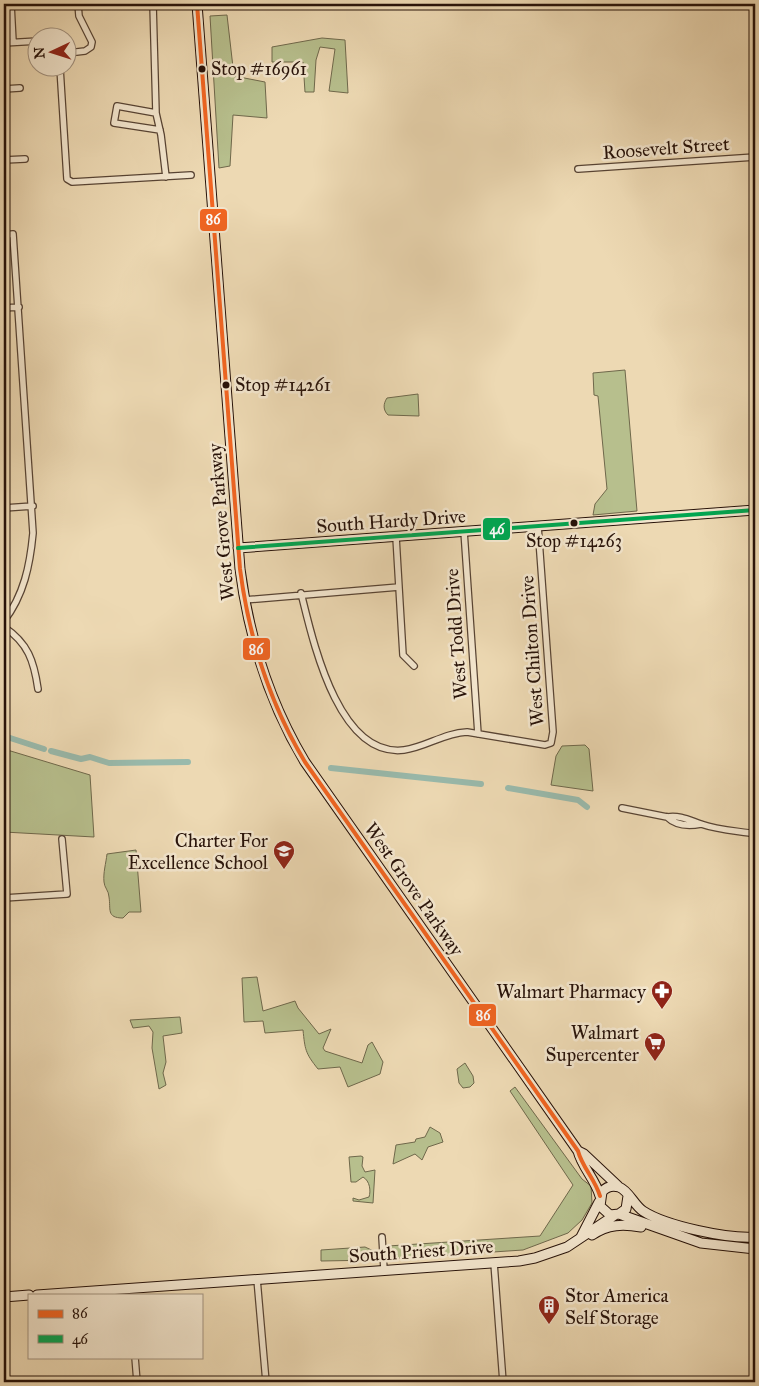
<svg xmlns="http://www.w3.org/2000/svg" width="759" height="1386" viewBox="0 0 759 1386" font-family="'IM FELL Great Primer',serif">
  <style>
    .green { fill: #b7bf8d; stroke: #6f684b }
    .lines { fill: none; stroke-linecap: round; stroke-linejoin: round }
    .canal { stroke: #99baac; stroke-width: 6 }
    .street-casing { stroke: #584434; stroke-width: 8 }
    .secondary-casing { stroke: #271209; stroke-width: 11 }
    .street { stroke: #f3e6ce; stroke-width: 5.5 }
    .secondary { stroke: #f3e6ce; stroke-width: 9 }
    .bus-1-casing { stroke: #f3e6ce; stroke-width: 8 }
    .bus-2-casing { stroke: #f3e6ce; stroke-width: 8 }
    .bus-1 { stroke: #f26522; stroke-width: 4 }
    .bus-2 { stroke: #00a651; stroke-width: 4 }
    .bus-dot { fill: #271209; stroke: #f3e6ce; stroke-width: 2 }
    .labels { text-anchor: middle; dominant-baseline: central; stroke-width: 5; stroke-linejoin: round; paint-order: stroke }
    .bus-label { font-size: 18px; fill: #271209; stroke: #f3e6ce; text-anchor: start }
    .street-label { font-size: 19px; fill: #271209; stroke: #f3e6ce }
    .poi-label { font-size: 19px; fill: #271209; stroke: #f3e6ce; text-anchor: end }
    .line-badge { stroke: #f3e6ce; stroke-width: 2 }
    .badge-label { font-size: 14px; text-anchor: middle; font-weight: bold; fill: #fff }
  </style>
  <rect width="100%" height="100%" fill="#edd9b3"/>
  <filter id="stains"><feTurbulence type="fractalNoise" baseFrequency=".004" numOctaves="4"/><feColorMatrix values="0 0 0 0 .2 0 0 0 0 .09 0 0 0 0 .02 0 0 0 .5 -.17"/></filter>
  <radialGradient id="worn" r=".72"><stop offset=".6" stop-color="#630" stop-opacity="0"/><stop offset="1" stop-color="#630" stop-opacity=".3"/></radialGradient>
  <path class="green" d="M227,15L234,76L265,82L267,118L233,115L230,166L219,168L210,16Z
    M322,38L345,40L348,93L329,91L335,49L320,47L316,60L314,92H305L303,62H272V47Z
    M625,370L637,511L593,515L595,504L607,489L598,396L594,395L593,373Z
    M418,394L419,416L388,415C383,410 383,404 387,398Z
    M585,745L589,749L593,791L551,785L556,756L562,746Z
    M4,749L90,775L94,837L4,832Z
    M136,850L141,912H129L123,918C106,918 111,909 109,897C109,891 104,887 104,882C103,873 106,863 107,854Z
    M257,977L263,1011L295,1001L298,1008L319,1034L331,1029L323,1048L325,1051L362,1063L368,1045L372,1042L383,1062L380,1074L348,1087L340,1067L318,1069C305,1053 305,1049 303,1030L265,1033L263,1021L244,1022L242,978Z
    M180,1017L182,1033L163,1036L166,1062L163,1073L166,1085L159,1089L152,1048L153,1032L149,1026L133,1028L130,1020Z
    M465,1063L473,1076L474,1083L470,1087L463,1088L459,1083L457,1069Z
    M515,1087L582,1179L591,1186L592,1203L582,1220L568,1233L523,1250L389,1259L388,1246L540,1236L573,1185L510,1091Z
    M430,1127L440,1133L443,1142L428,1147L422,1160L415,1154L393,1164L396,1145L415,1142L416,1139L425,1137Z
    M361,1156L363,1157L362,1166L365,1172L375,1170L373,1203L353,1201V1198L359,1200L369,1197C371,1191 370,1181 363,1177L356,1182H351L349,1157Z
    M365,1247L378,1253V1260L321,1261V1250Z"/>
  <g class="lines">
    <path class="canal" d="M4,736L44,749
      M51,751L81,759L90,757L109,763L188,762
      M331,768L481,784
      M508,788L578,800L587,807"/>
    <g class="street-casing">
      <path id="street" d="M11,4L13,42
        M153,4L156,113L161,135L166,177
        M4,43L38,41
        M68,53L85,51L91,47L92,42L79,16L78,4
        M60,68L67,179L72,182L191,175
        M4,89L20,88
        M156,113L117,106L114,123L160,130
        M4,160L25,159
        M578,169L755,157
        M4,235L13,234L33,533C30,565 24,595 4,621
        M4,308L19,307
        M4,508L33,506
        M464,531L478,734
        M396,537L403,655L414,666
        M301,593C313,641 338,758 404,750C426,747 444,733 467,732L545,745L551,743L553,732L538,526
        M244,600L399,587
        M4,627C28,643 34,661 38,689
        M622,808L667,817C680,815 689,820 701,824C718,830 738,831 755,834
        M667,817C676,826 690,826 701,824
        M4,898L67,894L62,839
        M382,1237L384,1270
        M494,1263L503,1382
        M257,1279L266,1382
        M135,1357L137,1382"/>
    </g>
    <g class="secondary-casing">
      <path id="secondary" d="M197,4L240,569C249,638 269,702 305,762L578,1151C582,1167 595,1179 600,1196
        M238,548L755,510
        M578,1151L584,1154L618,1186
        M628,1196L626,1209L619,1214L610,1215L600,1206L602,1192C606,1187 612,1185 619,1187C629,1191 634,1205 643,1211C666,1226 728,1239 755,1237
        M619,1214L701,1243L755,1249
        M592,1235C608,1224 623,1224 641,1227
        M581,1237L599,1202
        M37,1295L519,1261L535,1258L567,1247L615,1215
        M4,1297L29,1295"/>
    </g>
    <use href="#street" class="street"/>
    <use href="#secondary" class="secondary"/>
    <g class="bus-1-casing">
      <path id="bus-1" d="M197,4L240,569C249,638 269,702 305,762L578,1151C582,1167 595,1179 600,1196"/>
    </g>
    <g class="bus-2-casing">
      <path id="bus-2" d="M238,548L755,510"/>
    </g>
    <use href="#bus-1" class="bus-1"/>
    <use href="#bus-2" class="bus-2"/>
  </g>
  <defs>
    <g id="school-pin" transform="scale(1.125)"><path d="M0 17L-7.5 6A9.5 9.5 0 1 1 7.5 6Z" fill="#8f2418" stroke="#f3e6ce"/><path d="M0-5L7-2L0 1L-7-2ZM-4 1L0 2.5L4 1V4Q0 6-4 4Z" fill="#fff"/></g>
    <g id="pharmacy-pin" transform="scale(1.125)"><path d="M0 17L-7.5 6A9.5 9.5 0 1 1 7.5 6Z" fill="#8f2418" stroke="#f3e6ce"/><path d="M-2-6h4v4h4v4h-4v4h-4v-4h-4v-4h4Z" fill="#fff"/></g>
    <g id="supermarket-pin" transform="scale(1.125)"><path d="M0 17L-7.5 6A9.5 9.5 0 1 1 7.5 6Z" fill="#8f2418" stroke="#f3e6ce"/><path d="M-6-5.5h2.5l.6 2H6L4.5 2H-2.5L-4.4-4H-6ZM-1.5 3.2a1.3 1.3 0 1 0 .1 0ZM3 3.2a1.3 1.3 0 1 0 .1 0Z" fill="#fff"/></g>
    <g id="building-pin" transform="scale(1.125)"><path d="M0 17L-7.5 6A9.5 9.5 0 1 1 7.5 6Z" fill="#8f2418" stroke="#f3e6ce"/><path d="M-4-6H4V6H1V3H-1V6H-4ZM-2.5-4.3h1.7v1.8h-1.7ZM.8-4.3h1.7v1.8H.8ZM-2.5-1h1.7V.8h-1.7ZM.8-1h1.7V.8H.8Z" fill="#fff"/></g>
  </defs>
  <g fill-rule="evenodd">
    <use href="#school-pin" x="284" y="851"/>
    <use href="#pharmacy-pin" x="662" y="991"/>
    <use href="#supermarket-pin" x="655" y="1043"/>
    <use href="#building-pin" x="549" y="1306"/>
  </g>
  <g class="bus-dot">
    <circle cx="202" cy="69" r="4.5"/>
    <circle cx="226" cy="385" r="4.5"/>
    <circle cx="574" cy="523" r="4.5"/>
  </g>
  <g class="labels">
    <g class="bus-label">
      <text x="211" y="69">Stop #16961</text>
      <text x="235" y="385">Stop #14261</text>
      <text x="574" y="541" text-anchor="middle">Stop #14263</text>
    </g>
    <g class="street-label">
      <text transform="translate(666 148) rotate(-4)">Roosevelt Street</text>
      <text transform="translate(391 521) rotate(-4)">South Hardy Drive</text>
      <text transform="translate(221 522) rotate(-95)">West Grove Parkway</text>
      <text transform="translate(456 634) rotate(-94)">West Todd Drive</text>
      <text transform="translate(532 651) rotate(-94)">West Chilton Drive</text>
      <text transform="translate(414 889) rotate(55)">West Grove Parkway</text>
      <text transform="translate(421 1251) rotate(-4)">South Priest Drive</text>
    </g>
    <g class="poi-label">
      <text x="268" y="840">Charter For<tspan x="268" dy="22">Excellence School</tspan></text>
      <text x="646" y="991">Walmart Pharmacy</text>
      <text x="639" y="1032">Walmart<tspan x="639" dy="22">Supercenter</tspan></text>
      <text x="565" y="1295" text-anchor="start">Stor America<tspan x="565" dy="22">Self Storage</tspan></text>
    </g>
  </g>
  <g class="line-badge">
    <rect x="199" y="208" width="29" height="24" rx="5" fill="#f26522"/>
    <rect x="482" y="517" width="29" height="24" rx="5" fill="#00a651"/>
    <rect x="242" y="637" width="29" height="24" rx="5" fill="#f26522"/>
    <rect x="468" y="1003" width="29" height="24" rx="5" fill="#f26522"/>
  </g>
  <g class="badge-label">
    <text x="213" y="224">86</text>
    <text x="497" y="534">46</text>
    <text x="256" y="654">86</text>
    <text x="483" y="1020">86</text>
  </g>
  <rect width="759" height="1386" fill="none" stroke="#edd9b3" stroke-width="20"/>
  <rect x="5" y="5" width="749" height="1376" fill="none" stroke="#271209" stroke-width="2.5"/>
  <rect x="10" y="10" width="739" height="1366" fill="none" stroke="#271209"/>
  <rect x="28" y="1294" width="175" height="65" fill="#f3e6ce" stroke="#a1917f"/>
  <rect x="38" y="1310" width="25" height="8" fill="#f26522" stroke="#a1917f"/>
  <text x="72" y="1318" font-size="15" fill="#271209">86</text>
  <rect x="38" y="1335" width="25" height="8" fill="#00a651" stroke="#a1917f"/>
  <text x="72" y="1344" font-size="15" fill="#271209">46</text>
  <g transform="translate(52 52) rotate(266)"><circle r="24" fill="#f3e6ce" stroke="#a1917f"/>
  <path d="M0-4L9 19L0 12L-9 19Z" fill="#8f2418"/>
  <text y="-8" font-size="14" font-weight="bold" text-anchor="middle" fill="#271209">N</text>
  </g>
  <rect width="100%" height="100%" filter="url(#stains)"/>
  <rect width="100%" height="100%" fill="url(#worn)"/>
</svg>
